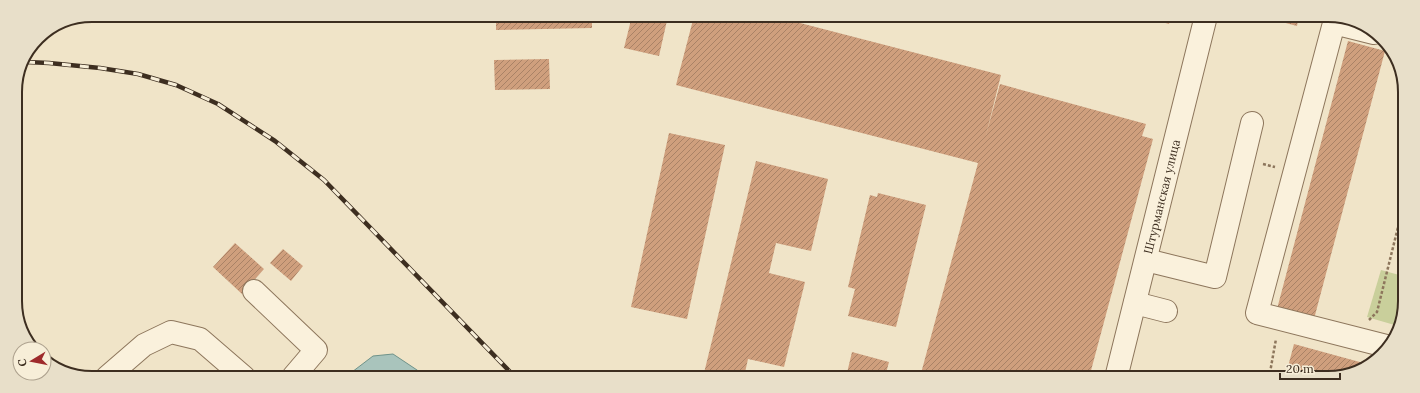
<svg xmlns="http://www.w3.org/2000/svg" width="1420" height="393" viewBox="0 0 1420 393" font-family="Lora,serif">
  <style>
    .park { fill: #c9cf9b }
    .water { fill: #a9c4bc; stroke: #6f938a }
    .building { fill: url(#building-hatch) }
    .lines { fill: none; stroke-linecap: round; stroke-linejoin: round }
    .minor-casing { stroke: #8d765c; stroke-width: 24 }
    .path { stroke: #8d765c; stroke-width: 2.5; stroke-dasharray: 3 2; stroke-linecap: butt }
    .minor { stroke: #faf1dc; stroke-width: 22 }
    .rail-casing { stroke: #3d2e20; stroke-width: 4.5 }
    .rail { stroke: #f7eed8; stroke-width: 3; stroke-dasharray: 9; stroke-linecap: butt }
    .labels { text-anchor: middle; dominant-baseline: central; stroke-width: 3; stroke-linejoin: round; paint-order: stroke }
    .street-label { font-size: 12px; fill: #3d2e20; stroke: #f7eed8 }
    .rim { fill: none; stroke: #3d2e20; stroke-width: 2 }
  </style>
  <defs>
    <pattern id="building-hatch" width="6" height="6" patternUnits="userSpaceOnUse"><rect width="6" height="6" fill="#cf9f7d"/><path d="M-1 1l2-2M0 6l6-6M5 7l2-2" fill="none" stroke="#a98266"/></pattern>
  </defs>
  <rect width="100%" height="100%" fill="#f0e4c8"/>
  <path class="park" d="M1381,270L1403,276V316L1398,326L1367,317Z"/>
  <path class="water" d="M393,354L417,370L426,377H350L352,372L373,356Z"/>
  <path class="building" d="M496,15L592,16V28L496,30Z
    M632,16H668L659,56L624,48Z
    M694,16H773L1001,75L986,135L1000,84L1146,124L1142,136L1153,139L1089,378L920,377L978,163L676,85Z
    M1140,16H1171L1169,24Z
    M1279,16H1299L1297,26L1278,21Z
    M1348,41L1385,51L1314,319L1277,309Z
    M549,59L550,89L495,90L494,60Z
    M669,133L725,145L687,319L631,307Z
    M756,161L828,179L811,251L776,243L769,273L805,282L784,367L748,359L744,377H722L704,373Z
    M878,193L926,205L896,327L848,316L855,289L848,287L870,195L877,197Z
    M235,243L264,269L242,294L213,267Z
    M283,249L303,266L291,281L270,263Z
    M1294,344L1367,364L1333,378H1285Z
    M852,352L889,362L885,377H846Z"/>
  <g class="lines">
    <g class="minor-casing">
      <g id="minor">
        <path d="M1374,33L1334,23L1257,313L1386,346"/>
        <path d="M1146,260L1215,277L1252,123"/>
        <path d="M254,291L316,350L293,377"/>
        <path d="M1135,303L1166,311"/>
        <path d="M107,377L144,345L171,332L200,339L244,377"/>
        <path id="s1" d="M1116,378L1206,16"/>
      </g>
    </g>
    <path class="path" d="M1263,164L1275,167
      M1369,320L1377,312L1403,207
      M1269,378L1276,339"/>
    <use href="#minor" class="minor"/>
    <g class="rail-casing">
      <path id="rail" d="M26,62L49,63L100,68L138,74L176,85L218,104L275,141L324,180L515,377"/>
    </g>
    <use href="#rail" class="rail"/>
  </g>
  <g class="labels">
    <g class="street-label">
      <text stroke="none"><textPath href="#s1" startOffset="187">Штурманская улица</textPath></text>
    </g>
  </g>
  <path d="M0 0H1420V393H0ZM92 22H1328A70 70 0 0 1 1398 92V301A70 70 0 0 1 1328 371H92A70 70 0 0 1 22 301V92A70 70 0 0 1 92 22Z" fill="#e8dfc9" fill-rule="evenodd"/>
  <path class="rim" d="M92 22H1328A70 70 0 0 1 1398 92V301A70 70 0 0 1 1328 371H92A70 70 0 0 1 22 301V92A70 70 0 0 1 92 22Z"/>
  <g transform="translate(32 361) rotate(260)"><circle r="19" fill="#f7eed8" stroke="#ada18e"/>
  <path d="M0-3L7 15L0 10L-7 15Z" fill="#9e2a2b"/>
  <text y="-6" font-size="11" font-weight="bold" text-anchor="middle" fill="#3d2e20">С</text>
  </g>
  <path d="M1280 373v6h60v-6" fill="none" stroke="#3d2e20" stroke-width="2"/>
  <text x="1286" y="373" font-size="12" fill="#3d2e20" stroke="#f7eed8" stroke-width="3" paint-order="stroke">20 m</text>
</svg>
